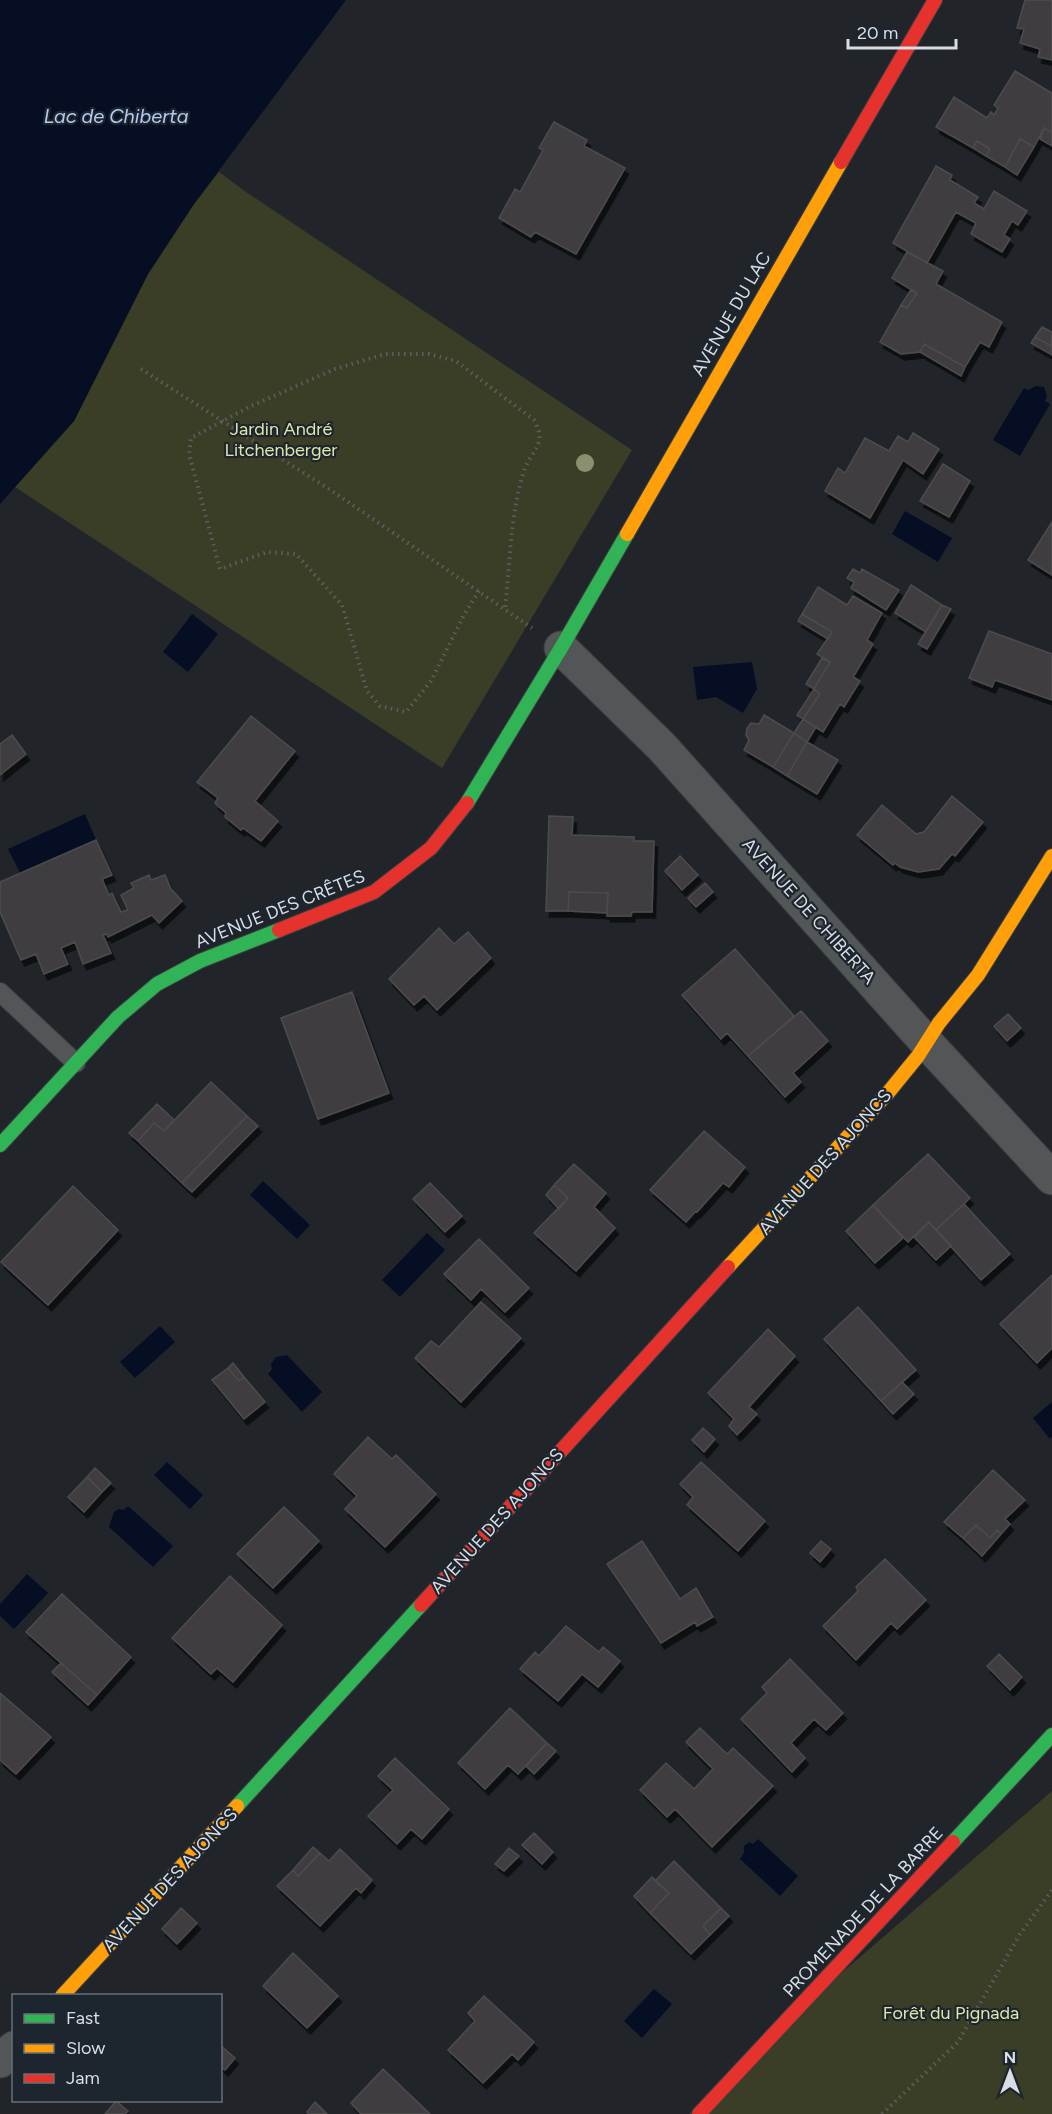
<svg xmlns="http://www.w3.org/2000/svg" width="1052" height="2114" viewBox="0 0 1052 2114" font-family="Figtree,sans-serif">
  <style>
    .green { fill: #3a3e27 }
    .water { fill: #060e24 }
    .building { fill: #413c3f; stroke: #4c4c4e; stroke-width: 1.5; filter: url(#shadow) }
    .lines { fill: none; stroke-linecap: round; stroke-linejoin: round }
    .lane-casing { stroke: #3c3f43; stroke-width: 20 }
    .street-casing { stroke: #3c3f43; stroke-width: 35 }
    .fast-casing { stroke: #3c3f43; stroke-width: 16 }
    .slow-casing { stroke: #3c3f43; stroke-width: 16 }
    .jam-casing { stroke: #3c3f43; stroke-width: 16 }
    .path { stroke: #5c5f60; stroke-width: 4; stroke-dasharray: 1.5 4.5; stroke-linecap: butt }
    .lane { stroke: #535656; stroke-width: 18 }
    .street { stroke: #535656; stroke-width: 33 }
    .fast { stroke: #30b455; stroke-width: 14 }
    .slow { stroke: #ff9f0a; stroke-width: 14 }
    .jam { stroke: #e5322d; stroke-width: 14 }
    .tree { fill: #89906f }
    .labels { text-anchor: middle; dominant-baseline: central; stroke-width: 4.5; stroke-linejoin: round; paint-order: stroke }
    .street-label { font-size: 18px; fill: #d9dee4; stroke: #1d252e }
    .park-label { font-size: 18px; fill: #dee7a8; stroke: #1d252e }
    .water-label { font-size: 20px; font-style: italic; fill: #b4cbf6; stroke: #1d252e }
  </style>
  <defs>
    <filter id="shadow"><feDropShadow dx="3.5" dy="6" stdDeviation="0" flood-color="#0009"/></filter>
  </defs>
  <rect width="100%" height="100%" fill="#21252a"/>
  <path class="green" d="M219,172L246,192L632,450L442,768L15,487L74,421L148,274L194,204Z
    M1052,1791V2114H689L734,2066Z"/>
  <path class="water" d="M0,0H346L194,204L148,274L74,421L0,504Z
    M1036,386L1044,387L1047,396L1045,401L1050,404L1020,456L993,440L1024,388L1028,390Z
    M905,511L952,538L938,562L892,534Z
    M192,614L218,634L188,672L163,652Z
    M752,662L757,689L743,713L716,697L697,700L693,667Z
    M85,814L96,840L20,873L8,849Z
    M263,1181L310,1225L297,1239L250,1195Z
    M427,1233L445,1250L400,1297L382,1280Z
    M160,1326L175,1342L135,1378L120,1362Z
    M287,1355L322,1392L302,1412L268,1374L272,1369L271,1364L276,1357Z
    M1052,1402V1437L1050,1439L1033,1418Z
    M167,1462L203,1495L190,1509L154,1475Z
    M128,1506L173,1546L153,1567L109,1527L114,1512L119,1509L124,1510Z
    M27,1574L48,1593L14,1629L0,1616V1604Z
    M758,1839L798,1876L780,1896L740,1859L744,1853V1846L749,1842L753,1844Z
    M654,1989L672,2004L642,2038L624,2021Z"/>
  <path class="building" d="M1025,0H1052V60L1038,57L1040,49L1020,43L1024,29L1017,28Z
    M1015,71L1052,93V133L1044,128L1034,147L1020,139L1005,167L986,156L990,149L977,141L973,148L936,127L954,97L987,118L991,112L994,115L998,108L994,105Z
    M554,122L587,140L584,146L625,168L576,254L535,232L531,237L499,218L515,189L520,192L543,150L539,148Z
    M1044,128L1052,133V146L1040,139Z
    M1020,139L1034,147L1017,175L1005,167Z
    M977,141L990,149L986,156L973,148Z
    M936,166L952,175L950,180L978,197L974,203L984,209L994,191L1027,211L1018,225L1012,221L1004,235L1010,239L1002,252L971,234L976,223L956,212L927,263L893,243Z
    M907,252L943,271L936,284L1002,322L989,347L980,342L965,367L924,344L920,352L901,354L880,342L901,305L907,308L917,293L892,278Z
    M911,290L917,293L907,308L901,305Z
    M1042,327L1052,332L1051,346L1035,337Z
    M1035,337L1051,346L1052,344V355L1031,343Z
    M924,344L965,367L961,376L920,352Z
    M913,433L939,449L923,474L903,460L870,518L825,491L838,468L845,473L865,438L889,451L898,436L908,442Z
    M943,464L970,481L949,517L920,501Z
    M1052,522V575L1028,560Z
    M853,569L860,573L862,569L899,590L886,610L851,588L854,582L847,578Z
    M911,585L942,605L926,632L895,613Z
    M818,587L847,605L853,596L882,613L867,640L873,644L853,677L860,681L844,707L840,704L823,732L803,719L820,694L814,689L830,662L817,654L832,632L802,614Z
    M942,605L951,609L927,649L918,644Z
    M802,614L832,632L828,639L798,621Z
    M989,631L1052,654V700L995,680L992,687L969,678Z
    M822,658L830,662L814,689L806,684Z
    M814,689L820,694L803,719L797,715Z
    M764,715L794,733L773,767L744,750L749,740L746,735L747,728L751,723L759,724Z
    M251,716L295,751L255,801L278,821L261,841L243,828L241,830L225,817L226,813L215,803L218,798L197,782Z
    M803,719L816,727L807,742L794,733Z
    M794,733L807,742L787,776L773,767Z
    M12,735L26,754L0,775V744Z
    M807,742L838,760L817,794L787,776Z
    M952,796L983,822L955,856L952,854L939,869L918,872L900,867L895,863L893,865L857,835L882,805L916,834L924,832Z
    M549,816L573,817L572,835L634,837V841H654L652,912H632L631,916H607L608,893L569,892L568,911H546Z
    M96,840L112,875L102,879L109,895L112,893L121,912L128,910L121,895L134,888L131,883L149,875L151,880L165,875L171,889L182,901L159,923L152,915L108,937L107,934L103,935L111,953L83,964L75,942L61,948L68,964L44,974L36,954L21,960L0,912V882Z
    M680,856L698,875L682,890L665,871Z
    M705,883L713,892L696,907L688,898Z
    M569,892L608,893L607,913L568,911Z
    M439,928L454,944L468,932L491,958L437,1010L424,996L414,1005L389,979Z
    M735,949L794,1016L748,1056L727,1033L721,1039L682,995Z
    M352,992L389,1093L318,1119L281,1018Z
    M801,1011L828,1041L793,1073L801,1082L785,1097L748,1056Z
    M1008,1014L1021,1028L1007,1041L994,1026Z
    M211,1082L247,1116L182,1183L138,1141L154,1123L164,1131Z
    M157,1104L174,1120L164,1131L154,1123L138,1141L129,1133Z
    M247,1116L258,1126L192,1192L182,1183Z
    M704,1131L745,1167L729,1187L723,1183L697,1212L696,1211L686,1222L650,1190Z
    M928,1154L970,1198L936,1230L929,1222L908,1242L873,1205Z
    M574,1164L606,1193L594,1207L615,1228L576,1271L534,1233L568,1198L554,1185Z
    M430,1183L462,1216L445,1232L413,1199Z
    M554,1185L568,1198L559,1209L546,1195Z
    M73,1186L118,1230L48,1305L1,1262Z
    M964,1204L1010,1254L981,1280L936,1230Z
    M873,1205L903,1238L875,1263L846,1231Z
    M929,1222L951,1246L936,1260L914,1237Z
    M479,1239L529,1288L505,1312L481,1289L471,1300L444,1274Z
    M1052,1275V1348L1037,1363L1000,1324Z
    M481,1302L521,1338L461,1402L415,1358L431,1341L439,1347Z
    M858,1307L916,1370L881,1401L824,1339Z
    M768,1329L795,1356L749,1407L757,1414L737,1435L729,1426L734,1419L708,1393Z
    M233,1363L244,1377L239,1381L228,1368Z
    M228,1368L239,1381L244,1377L265,1402L244,1419L212,1380Z
    M902,1382L914,1394L893,1414L881,1401Z
    M703,1428L715,1439L704,1452L692,1440Z
    M368,1437L392,1459L396,1455L436,1494L385,1547L345,1509L357,1496L334,1474Z
    M701,1462L765,1521L738,1551L687,1505L693,1497L680,1484Z
    M95,1468L111,1483L102,1492L87,1477Z
    M993,1470L1025,1500L1005,1519L1010,1524L1001,1534L997,1530L990,1538L976,1525L963,1538L944,1522Z
    M87,1477L102,1492L84,1512L68,1497Z
    M284,1507L319,1541L273,1588L237,1554Z
    M976,1525L990,1538L997,1530L1001,1534L982,1556L963,1538Z
    M642,1541L680,1599L696,1588L713,1617L697,1626L695,1622L661,1643L607,1564Z
    M821,1541L831,1549L820,1562L810,1553Z
    M885,1559L926,1600L897,1629L891,1623L856,1660L823,1626L858,1591L856,1587Z
    M230,1576L282,1625L233,1682L217,1668L211,1674L172,1638Z
    M62,1594L131,1657L97,1695L26,1632Z
    M566,1626L599,1652L603,1647L620,1661L598,1687L582,1674L558,1701L520,1669L535,1652L539,1656Z
    M999,1654L1022,1677L1010,1690L987,1666Z
    M790,1659L843,1713L826,1730L814,1719L791,1743L805,1758L792,1772L741,1719L767,1693L762,1687Z
    M61,1663L97,1695L88,1705L52,1672Z
    M0,1693L51,1737L16,1774L0,1760Z
    M510,1708L547,1743L518,1774L508,1765L485,1789L458,1763Z
    M700,1728L727,1754L733,1748L773,1786L712,1847L675,1809L667,1817L640,1790L666,1763L694,1789L713,1769L686,1742Z
    M547,1743L556,1751L534,1774L526,1766Z
    M395,1758L449,1809L422,1839L411,1829L397,1844L368,1816L393,1790L378,1776Z
    M534,1833L553,1852L542,1864L522,1845Z
    M313,1847L320,1853L298,1876L293,1870Z
    M509,1848L519,1856L504,1871L495,1864Z
    M340,1849L372,1880L361,1893L356,1888L320,1926L277,1886L293,1870L298,1876L320,1853L329,1861Z
    M674,1861L721,1908L703,1926L710,1935L691,1954L650,1913L669,1893L655,1881Z
    M652,1877L669,1893L650,1913L634,1896Z
    M181,1908L197,1923L177,1944L162,1929Z
    M721,1908L729,1916L710,1935L703,1926Z
    M293,1953L338,1996L307,2028L263,1986Z
    M484,1996L534,2042L518,2060L512,2054L483,2083L448,2050L475,2021L468,2013Z
    M220,2045L235,2058L225,2070L220,2066Z
    M383,2069L430,2114H361L351,2103Z
    M116,2101L128,2111L125,2114H105Z
    M315,2102L327,2114H309L307,2112Z"/>
  <g class="lines">
    <g class="lane-casing">
      <path id="lane" d="M0,992L76,1063"/>
    </g>
    <g class="street-casing">
      <path id="street" d="M561,648L662,747L926,1042L1052,1178
        M0,2061L14,2048"/>
    </g>
    <g class="fast-casing">
      <path id="fast" d="M467,803L561,648L627,534
        M0,1145L118,1017L157,984L200,961L279,930
        M237,1806L421,1605
        M953,1842L1052,1735"/>
    </g>
    <g class="slow-casing">
      <path id="slow" d="M627,534L841,162
        M728,1267L887,1094L918,1056L939,1023L978,975L1052,856
        M62,1996L237,1806"/>
    </g>
    <g class="jam-casing">
      <path id="jam" d="M841,162L935,0
        M279,930L374,892L431,848L467,803
        M421,1605L728,1267
        M699,2114L953,1842"/>
    </g>
    <path class="path" d="M141,369L332,491L532,628
      M479,591L465,613L431,681L406,712L380,706L367,691L342,605L296,554L267,552L220,569L189,454L191,438L249,407L335,369L385,354H429L456,361L534,420C548,445 531,450 524,471C510,515 510,564 505,610
      M882,2114L958,2042L1020,1934L1052,1890"/>
    <use href="#lane" class="lane"/>
    <use href="#street" class="street"/>
    <use href="#fast" class="fast"/>
    <use href="#slow" class="slow"/>
    <use href="#jam" class="jam"/>
  </g>
  <circle class="tree" cx="585" cy="463" r="9"/>
  <g class="labels">
    <g class="street-label">
      <text transform="translate(731 314) rotate(-60)">AVENUE DU LAC</text>
      <text transform="translate(280 909) rotate(-22)">AVENUE DES CRÊTES</text>
      <text transform="translate(809 911) rotate(48)">AVENUE DE CHIBERTA</text>
      <text transform="translate(825 1162) rotate(-48)">AVENUE DES AJONCS</text>
      <text transform="translate(497 1521) rotate(-48)">AVENUE DES AJONCS</text>
      <text transform="translate(170 1880) rotate(-47)">AVENUE DES AJONCS</text>
      <text transform="translate(863 1912) rotate(-47)">PROMENADE DE LA BARRE</text>
    </g>
    <g class="park-label">
      <text x="281" y="429">Jardin André<tspan x="281" dy="21">Litchenberger</tspan></text>
      <text x="951" y="2013">Forêt du Pignada</text>
    </g>
    <g class="water-label">
      <text x="116" y="116">Lac de Chiberta</text>
    </g>
  </g>
  <rect x="12" y="1994" width="210" height="108" fill="#1d252e" stroke="#686f77" stroke-width="1.5"/>
  <rect x="24" y="2014" width="30" height="9" fill="#30b455" stroke="#686f77" stroke-width="1.5"/>
  <text x="66" y="2024" font-size="18" fill="#d9dee4">Fast</text>
  <rect x="24" y="2044" width="30" height="9" fill="#ff9f0a" stroke="#686f77" stroke-width="1.5"/>
  <text x="66" y="2054" font-size="18" fill="#d9dee4">Slow</text>
  <rect x="24" y="2074" width="30" height="9" fill="#e5322d" stroke="#686f77" stroke-width="1.5"/>
  <text x="66" y="2084" font-size="18" fill="#d9dee4">Jam</text>
  <g transform="translate(1010 2072)" stroke="#1d252e" stroke-width="4.5" paint-order="stroke">
  <path d="M0-4.5L10 22L0 15L-10 22Z" fill="#d9dee4"/>
  <text y="-9" font-size="16" font-weight="bold" text-anchor="middle" fill="#d9dee4">N</text>
  </g>
  <path d="M848 39v9h108v-9" fill="none" stroke="#d9dee4" stroke-width="3"/>
  <text x="857" y="39" font-size="18" fill="#d9dee4" stroke="#1d252e" stroke-width="4.5" paint-order="stroke">20 m</text>
</svg>
